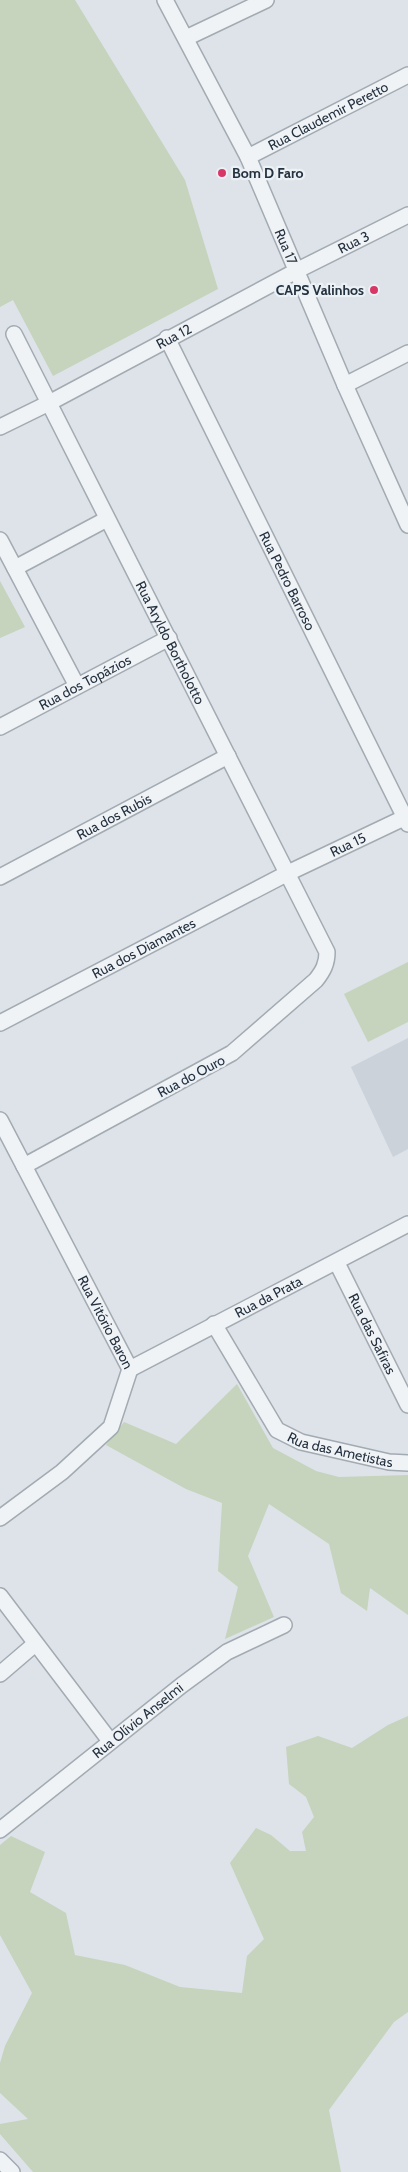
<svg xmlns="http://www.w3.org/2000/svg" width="408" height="2172" viewBox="0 0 408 2172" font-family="Cabin,sans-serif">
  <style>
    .built { fill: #cbd2da }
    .green { fill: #c6d3bd }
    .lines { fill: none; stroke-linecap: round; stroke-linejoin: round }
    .minor-casing { stroke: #a2aab2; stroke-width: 18 }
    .minor { stroke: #f0f3f6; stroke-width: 15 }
    .poi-dot { fill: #d83766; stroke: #ecf1f6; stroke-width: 2 }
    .labels { text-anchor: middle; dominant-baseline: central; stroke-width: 4.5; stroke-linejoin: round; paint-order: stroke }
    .street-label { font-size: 14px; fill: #253240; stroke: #ecf1f6 }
    .poi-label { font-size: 14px; font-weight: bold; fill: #253240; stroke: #ecf1f6; text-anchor: start }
  </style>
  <rect width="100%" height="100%" fill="#dde3e8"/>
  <path class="built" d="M408,1038V1149L393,1157L351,1067Z"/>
  <path class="green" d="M0,0H75L185,180L218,289L53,376L13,300L0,307Z
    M0,581L25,627L0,638Z
    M408,962V1022L368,1042L344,994Z
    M237,1384L273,1448L316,1471L339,1477L408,1475V1615L370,1588L367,1611L341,1593L329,1544L269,1504L248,1556L274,1617L225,1639L238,1587L218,1571L222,1503L186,1489L106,1445L124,1422L176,1444Z
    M408,1716V2012L394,2022L329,2110L341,2172H33L0,2134V2124L28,2119L0,2093V2063L5,2046L32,1993L0,1935V1845L11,1836L45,1852L30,1892L66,1913L75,1955L125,1965L180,1987L242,1993L247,1956L264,1939L230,1863L256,1828L271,1835L290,1851H306L302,1832L314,1817L306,1797L289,1784L286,1747L318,1736L352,1748L388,1725Z"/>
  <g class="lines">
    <g class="minor-casing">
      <g id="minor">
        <path id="s1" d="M165,0L248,157L345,385L408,525"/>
        <path d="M186,38L266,0"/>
        <path id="s2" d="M248,157L408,75"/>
        <path id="s3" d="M14,334L327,952C327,964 323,971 316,980L232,1053L24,1166"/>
        <path id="s4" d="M167,338L408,824"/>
        <path d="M345,385L408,353"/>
        <path id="s5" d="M0,427L49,403L298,270L408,215"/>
        <path d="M0,540L77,686"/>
        <path d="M15,568L107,519"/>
        <path id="s6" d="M0,727L169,638"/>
        <path id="s7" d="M0,877L228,756"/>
        <path id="s8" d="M0,1023L288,873L408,816"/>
        <path id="s9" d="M0,1120L130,1369L111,1427L62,1472L0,1518"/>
        <path id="s10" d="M337,1263L408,1405"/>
        <path id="s11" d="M214,1324L277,1430L301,1442L389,1462L408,1463"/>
        <path id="s12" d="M130,1369L408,1224"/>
        <path d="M0,1596L110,1741"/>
        <path d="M0,1674L35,1644"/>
        <path id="s13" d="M0,1830L182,1685L227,1652L284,1625"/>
        <path d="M0,2160L12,2172"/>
      </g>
    </g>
    <use href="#minor" class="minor"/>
  </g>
  <g class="poi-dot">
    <circle cx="222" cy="173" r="5"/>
    <circle cx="374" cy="290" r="5"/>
  </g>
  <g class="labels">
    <g class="street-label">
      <text stroke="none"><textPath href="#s2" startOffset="90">Rua Claudemir Peretto</textPath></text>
      <text stroke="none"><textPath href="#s5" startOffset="399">Rua 3</textPath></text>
      <text stroke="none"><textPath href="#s1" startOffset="275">Rua 17</textPath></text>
      <text stroke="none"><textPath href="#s5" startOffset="196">Rua 12</textPath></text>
      <text stroke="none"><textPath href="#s4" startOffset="271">Rua Pedro Barroso</textPath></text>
      <text stroke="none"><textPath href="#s3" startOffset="346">Rua Aryldo Bortholotto</textPath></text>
      <text stroke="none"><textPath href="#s6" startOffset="96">Rua dos Topázios</textPath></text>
      <text stroke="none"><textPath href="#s7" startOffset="129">Rua dos Rubis</textPath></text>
      <text stroke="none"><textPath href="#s8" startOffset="391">Rua 15</textPath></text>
      <text stroke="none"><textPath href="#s8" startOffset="162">Rua dos Diamantes</textPath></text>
      <text transform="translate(191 1076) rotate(-28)">Rua do Ouro</text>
      <text stroke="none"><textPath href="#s12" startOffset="156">Rua da Prata</textPath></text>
      <text stroke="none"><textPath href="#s9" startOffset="228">Rua Vitório Baron</textPath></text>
      <text stroke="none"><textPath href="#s10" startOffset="79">Rua das Safiras</textPath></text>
      <text stroke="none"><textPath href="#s11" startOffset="190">Rua das Ametistas</textPath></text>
      <text stroke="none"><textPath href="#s13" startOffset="176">Rua Olívio Anselmi</textPath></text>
    </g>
    <g class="poi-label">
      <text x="232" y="173">Bom D Faro</text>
      <text x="364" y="290" text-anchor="end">CAPS Valinhos</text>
    </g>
  </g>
</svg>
